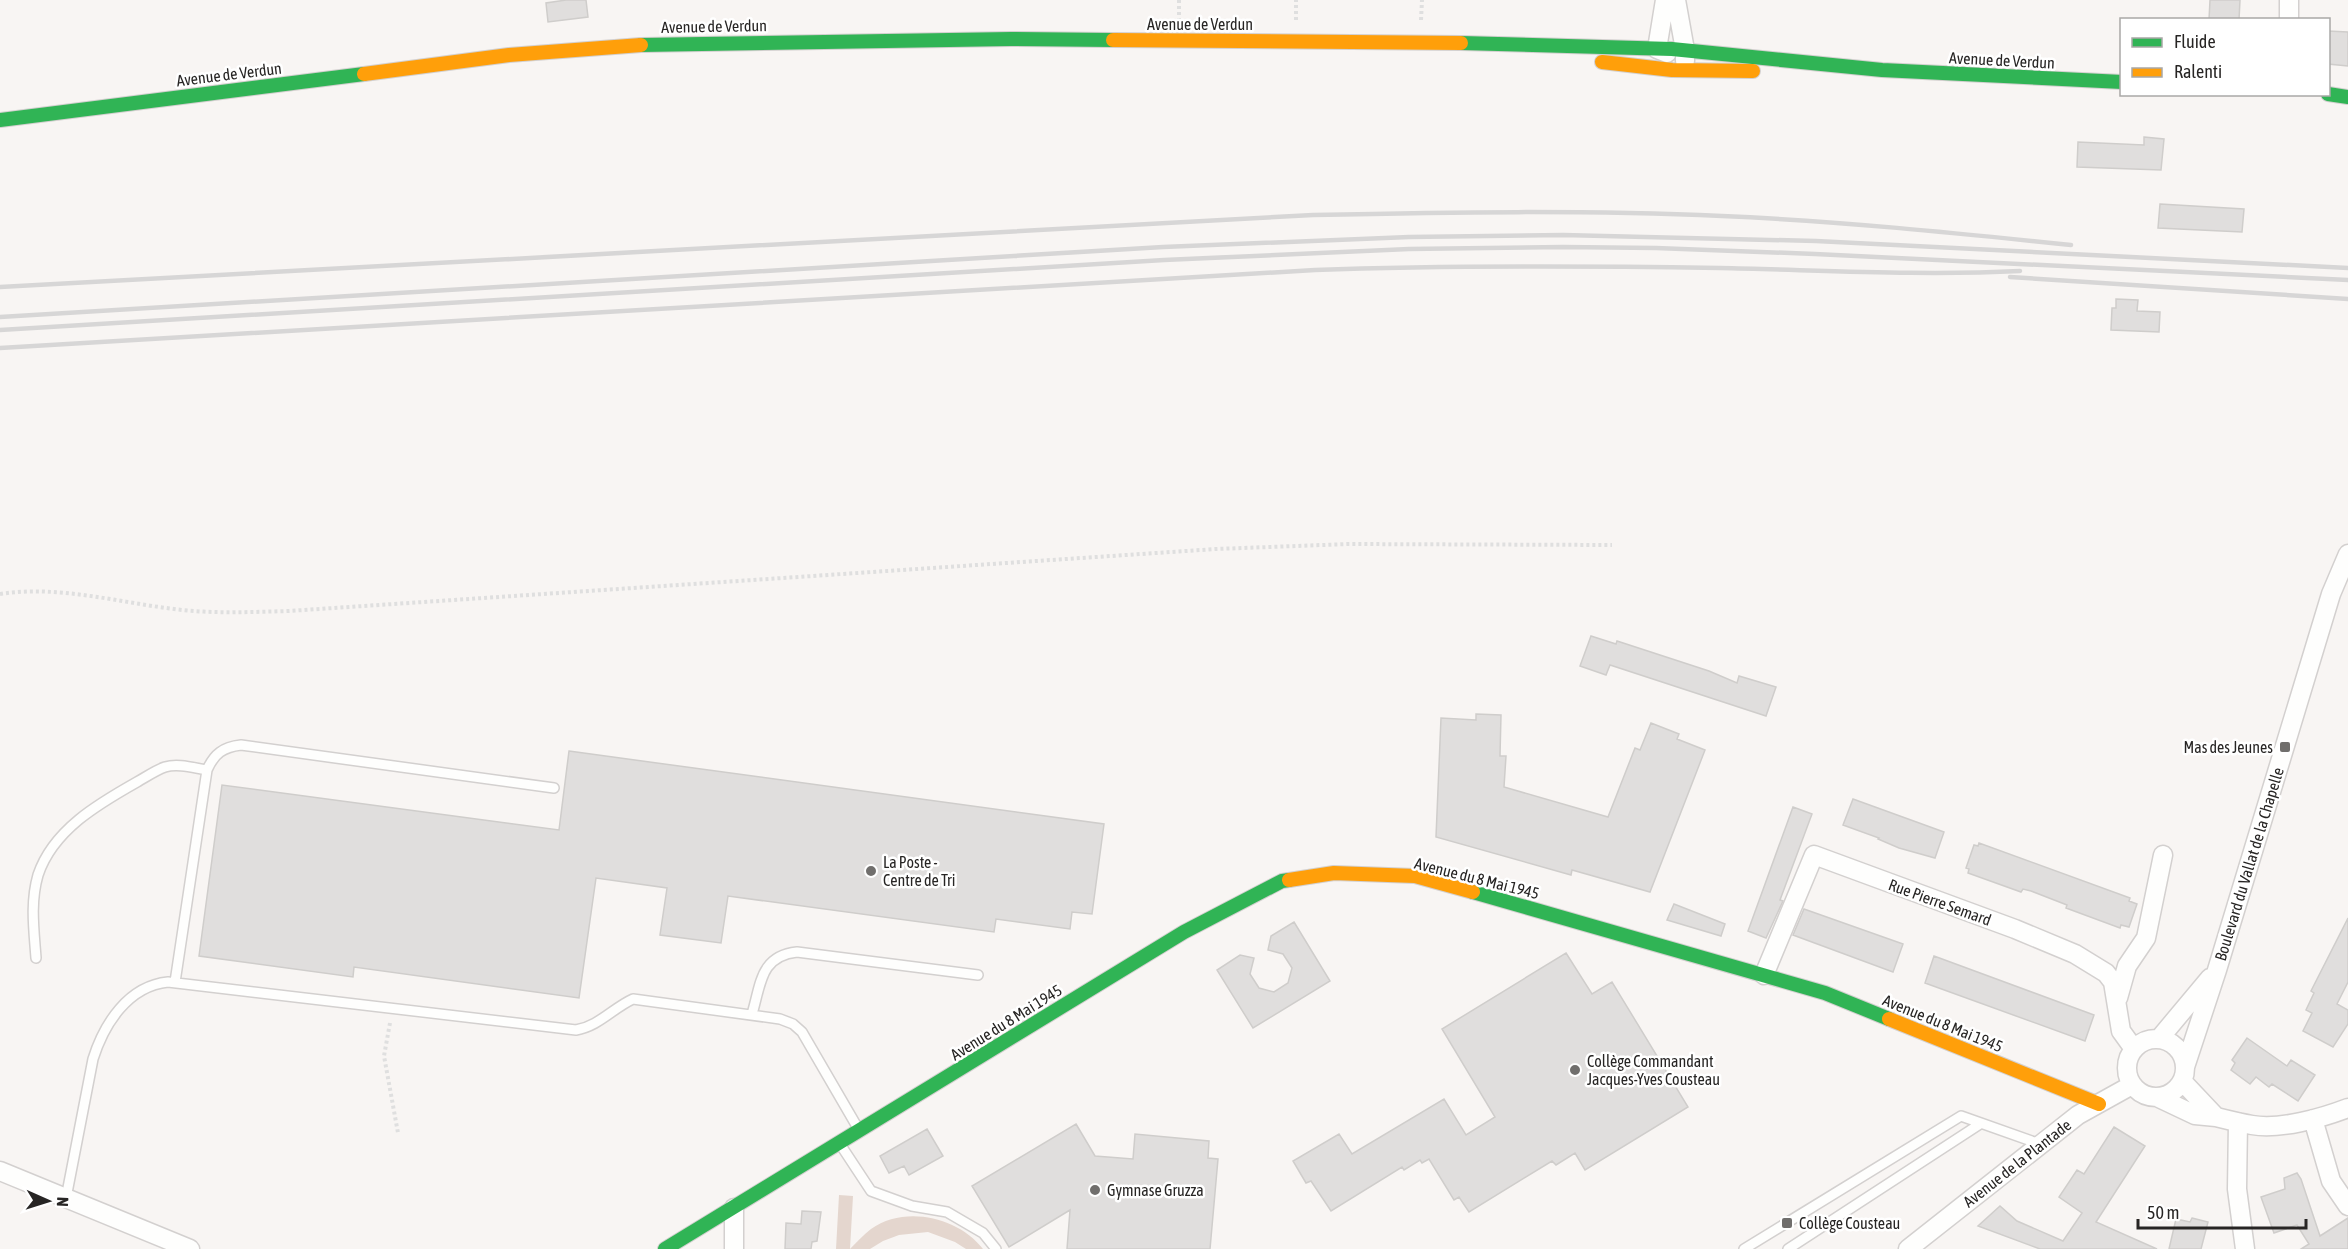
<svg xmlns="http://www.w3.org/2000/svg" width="2348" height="1249" viewBox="0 0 2348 1249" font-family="'Asap Condensed',sans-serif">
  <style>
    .green { fill: #e4d6ce }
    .building { fill: #e0dedd; stroke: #cfcdcb; stroke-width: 1.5 }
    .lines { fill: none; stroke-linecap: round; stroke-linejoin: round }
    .lane-casing { stroke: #d3d0cf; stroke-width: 12 }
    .street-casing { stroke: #d3d0cf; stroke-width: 21 }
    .fast-casing { stroke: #d3d0cf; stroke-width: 16 }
    .slow-casing { stroke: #d3d0cf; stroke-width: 16 }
    .path { stroke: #dfdfdf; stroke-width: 4; stroke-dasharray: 3 3; stroke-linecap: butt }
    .lane { stroke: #fefefd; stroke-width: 9 }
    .street { stroke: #fefefd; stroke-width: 18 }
    .fast { stroke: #30b455; stroke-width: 14 }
    .slow { stroke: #ff9f0a; stroke-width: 14 }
    .rail { stroke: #d7d6d6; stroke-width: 4.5 }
    .poi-dot { fill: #706e6c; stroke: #fff; stroke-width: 2 }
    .labels { text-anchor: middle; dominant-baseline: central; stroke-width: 5; stroke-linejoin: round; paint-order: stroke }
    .street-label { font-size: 16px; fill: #272524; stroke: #fff }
    .poi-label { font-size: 16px; fill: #272524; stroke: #fff; text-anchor: start }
  </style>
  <rect width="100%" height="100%" fill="#f8f5f3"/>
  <path class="green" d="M839,1195L853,1196L850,1249C857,1242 863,1235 871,1229C905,1205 958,1217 983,1249H966L955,1242L928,1232L899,1235L883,1241L870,1249H836Z"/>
  <path class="building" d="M566,0H586L588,17L548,22L546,3Z
    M2210,0H2240L2239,20H2209Z
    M2328,31L2348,32V66L2328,64Z
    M2144,137L2164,139L2161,170L2077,167L2078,142L2144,145Z
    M2160,204L2244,209L2242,232L2158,228Z
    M2116,299L2138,300L2137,311L2160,312L2159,332L2111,330L2112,308H2116Z
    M1591,636L1616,644L1617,641L1709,671L1737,683L1739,676L1776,687L1766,716L1610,665L1606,675L1580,666Z
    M1476,714L1501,715L1500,756H1506L1504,787L1608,817L1635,748L1640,750L1651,723L1679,734L1677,739L1705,750L1650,892L1572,870L1571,875L1436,837L1441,718L1476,720Z
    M569,751L1104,824L1092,914L1072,912L1070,929L996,919L994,932L728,896L721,943L660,935L667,888L596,878L579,998L354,967L353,977L199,956L222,785L559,830Z
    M1853,799L1944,832L1935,858L1899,848L1878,839L1879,838L1843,825Z
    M1793,807L1812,814L1780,900L1783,901L1766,938L1748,931Z
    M1979,843L2130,898L2129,901L2137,904L2129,927L2121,925L2120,928L2066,908L2067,905L2031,891L2023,889L2021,892L1968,873L1969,869L1966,868L1974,845L1978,846Z
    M1674,904L1725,924L1721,936L1667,920Z
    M1804,909L1903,944L1893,972L1793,935Z
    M2348,918V982L2337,1004L2348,1010V1024L2333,1047L2303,1031L2312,1013L2306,1010L2314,993L2311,991Z
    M1294,922L1330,981L1253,1028L1217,970L1240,955L1254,958L1250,974L1259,988L1274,992L1288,983L1292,968L1283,954L1268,950L1271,936Z
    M1566,953L1592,994L1612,982L1688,1107L1585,1170L1575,1153L1556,1165L1552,1161L1469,1212L1459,1197L1454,1200L1429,1159L1422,1163L1420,1160L1404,1170L1402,1167L1331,1211L1311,1181L1306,1183L1293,1161L1339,1134L1352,1154L1444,1099L1466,1135L1495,1117L1442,1029Z
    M1934,956L2094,1015L2085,1041L1925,983Z
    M2247,1038L2287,1066L2291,1060L2315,1075L2298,1101L2272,1084L2269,1087L2256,1077L2250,1084L2231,1070L2235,1063L2232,1060Z
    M1076,1124L1095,1156L1133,1159L1135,1134L1209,1141L1208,1158L1218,1159L1210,1249H1067L1070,1210L1009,1247L972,1186Z
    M2114,1127L2145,1146L2096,1222L2157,1249H2040L1978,1226L2000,1206L2017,1221L2063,1241L2082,1213L2059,1197L2077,1170L2084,1174Z
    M927,1129L943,1156L909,1175L904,1166L889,1173L880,1156Z
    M2297,1173L2301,1179L2320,1236L2348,1218V1249H2301L2309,1244L2297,1225L2274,1233L2261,1197L2285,1189L2284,1178Z
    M802,1211L821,1212L817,1241L812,1242L811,1249H785L786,1223L801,1224Z
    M2192,1218L2208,1222L2201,1249H2169L2176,1219L2190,1222Z"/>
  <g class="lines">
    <g class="lane-casing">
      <path id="lane" d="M36,958C34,930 30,903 38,875C53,830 98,804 137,782C146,777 156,770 165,767C178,763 194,768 207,770
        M175,982L207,770C214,754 223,747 241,745L554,788
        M752,1014C761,984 760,956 797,952L978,975
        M840,1144L871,1191L912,1206L947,1212L983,1233L996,1249
        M66,1198L93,1059C104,1024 128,986 168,982L576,1030C599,1026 613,1008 633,999L780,1019L793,1024L802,1032L859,1130
        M1744,1249L1961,1116L2040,1144
        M1788,1249L1980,1124"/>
    </g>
    <g class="street-casing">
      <path id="street" d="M1665,0L1657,49L1667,53
        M1676,0L1685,50V61
        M2289,0V20
        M1764,975L1814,855L2015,929L2075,954L2106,973L2113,982L2121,1031L2134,1049
        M2118,998L2127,966L2146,938L2163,855
        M2159,1039L2210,978
        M2127 1068a29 29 0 1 1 58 0a29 29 0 1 1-58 0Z
        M2185,1067L2217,970L2331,594L2348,554
        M2157,1097L2195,1115L2216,1117L2182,1081
        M2216,1117C2228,1120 2240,1123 2252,1125C2280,1130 2322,1118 2348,1108
        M2313,1119L2331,1181L2348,1206
        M2238,1122L2237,1189L2245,1249
        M0,1171L190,1249
        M734,1208V1249
        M1908,1249L2078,1115L2132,1085"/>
    </g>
    <g class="fast-casing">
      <path id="fast" d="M1461,43L1672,49L1882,70L2122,82
        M641,45L1011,39L1113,40
        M2328,94L2348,97
        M0,120L364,74
        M1473,892L1825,993L1889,1019
        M665,1249L1184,932L1282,881L1289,880"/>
    </g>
    <g class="slow-casing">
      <path id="slow" d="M1113,40L1461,43
        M1602,62L1672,70L1753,71
        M364,74L509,55L641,45
        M1289,880L1334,873L1415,876L1473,892
        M1889,1019L2099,1104"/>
    </g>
    <path class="path" d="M1179,0V19
      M1296,20V0
      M1421,20L1422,0
      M0,594C58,585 116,602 174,609C212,614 250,612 289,611L1216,549L1349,544L1612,545
      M390,1023L384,1056L398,1133"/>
    <use href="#lane" class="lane"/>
    <use href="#street" class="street"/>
    <use href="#fast" class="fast"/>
    <use href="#slow" class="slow"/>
    <path class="rail" d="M2010,277L2348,299
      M0,287L1313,215C1450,212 1586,210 1722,216C1839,221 1955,233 2071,245
      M0,317L1163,247L1409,237L1563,235L1816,241L2348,268
      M0,330L1164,260L1409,249L1563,247L1656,248L1815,254L2348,280
      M0,348L1315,270C1450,265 1585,266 1720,268C1820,270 1920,276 2020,271"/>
  </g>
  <g class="poi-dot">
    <rect x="2279" y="741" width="12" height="12" rx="3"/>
    <circle cx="871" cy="871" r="6"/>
    <circle cx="1575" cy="1070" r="6"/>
    <circle cx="1095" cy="1190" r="6"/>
    <rect x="1781" y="1217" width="12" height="12" rx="3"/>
  </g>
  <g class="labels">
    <g class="street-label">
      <text x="1200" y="24">Avenue de Verdun</text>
      <text transform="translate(714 26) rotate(-1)">Avenue de Verdun</text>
      <text transform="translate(2002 60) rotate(3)">Avenue de Verdun</text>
      <text transform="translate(229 74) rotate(-7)">Avenue de Verdun</text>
      <text transform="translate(2249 864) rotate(-73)">Boulevard du Vallat de la Chapelle</text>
      <text transform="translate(1477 878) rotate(14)">Avenue du 8 Mai 1945</text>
      <text transform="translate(1940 902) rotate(20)">Rue Pierre Semard</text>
      <text transform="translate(1006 1022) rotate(-32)">Avenue du 8 Mai 1945</text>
      <text transform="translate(1943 1023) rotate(22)">Avenue du 8 Mai 1945</text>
      <text transform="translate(2017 1163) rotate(-38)">Avenue de la Plantade</text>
    </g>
    <g class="poi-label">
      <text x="2273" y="747" text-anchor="end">Mas des Jeunes</text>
      <text x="883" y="862">La Poste -<tspan x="883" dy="18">Centre de Tri</tspan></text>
      <text x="1587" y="1061">Collège Commandant<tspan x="1587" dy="18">Jacques-Yves Cousteau</tspan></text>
      <text x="1107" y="1190">Gymnase Gruzza</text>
      <text x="1799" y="1223">Collège Cousteau</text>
    </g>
  </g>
  <rect x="2120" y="18" width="210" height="78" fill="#ffffff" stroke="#a9a8a7" stroke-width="1.5"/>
  <rect x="2132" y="38" width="30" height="9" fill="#30b455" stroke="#a9a8a7" stroke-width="1.5"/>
  <text x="2174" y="48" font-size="18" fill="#272524">Fluide</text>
  <rect x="2132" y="68" width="30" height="9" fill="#ff9f0a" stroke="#a9a8a7" stroke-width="1.5"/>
  <text x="2174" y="78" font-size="18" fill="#272524">Ralenti</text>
  <g transform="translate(48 1201) rotate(93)" stroke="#ffffff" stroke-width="4.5" paint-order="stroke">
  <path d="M0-4.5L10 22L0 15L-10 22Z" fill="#272524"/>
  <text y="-9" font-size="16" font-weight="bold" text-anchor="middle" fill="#272524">N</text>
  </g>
  <path d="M2138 1219v9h168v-9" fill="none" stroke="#272524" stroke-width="3"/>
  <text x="2147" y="1219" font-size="18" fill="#272524" stroke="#ffffff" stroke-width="4.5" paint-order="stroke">50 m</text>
</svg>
